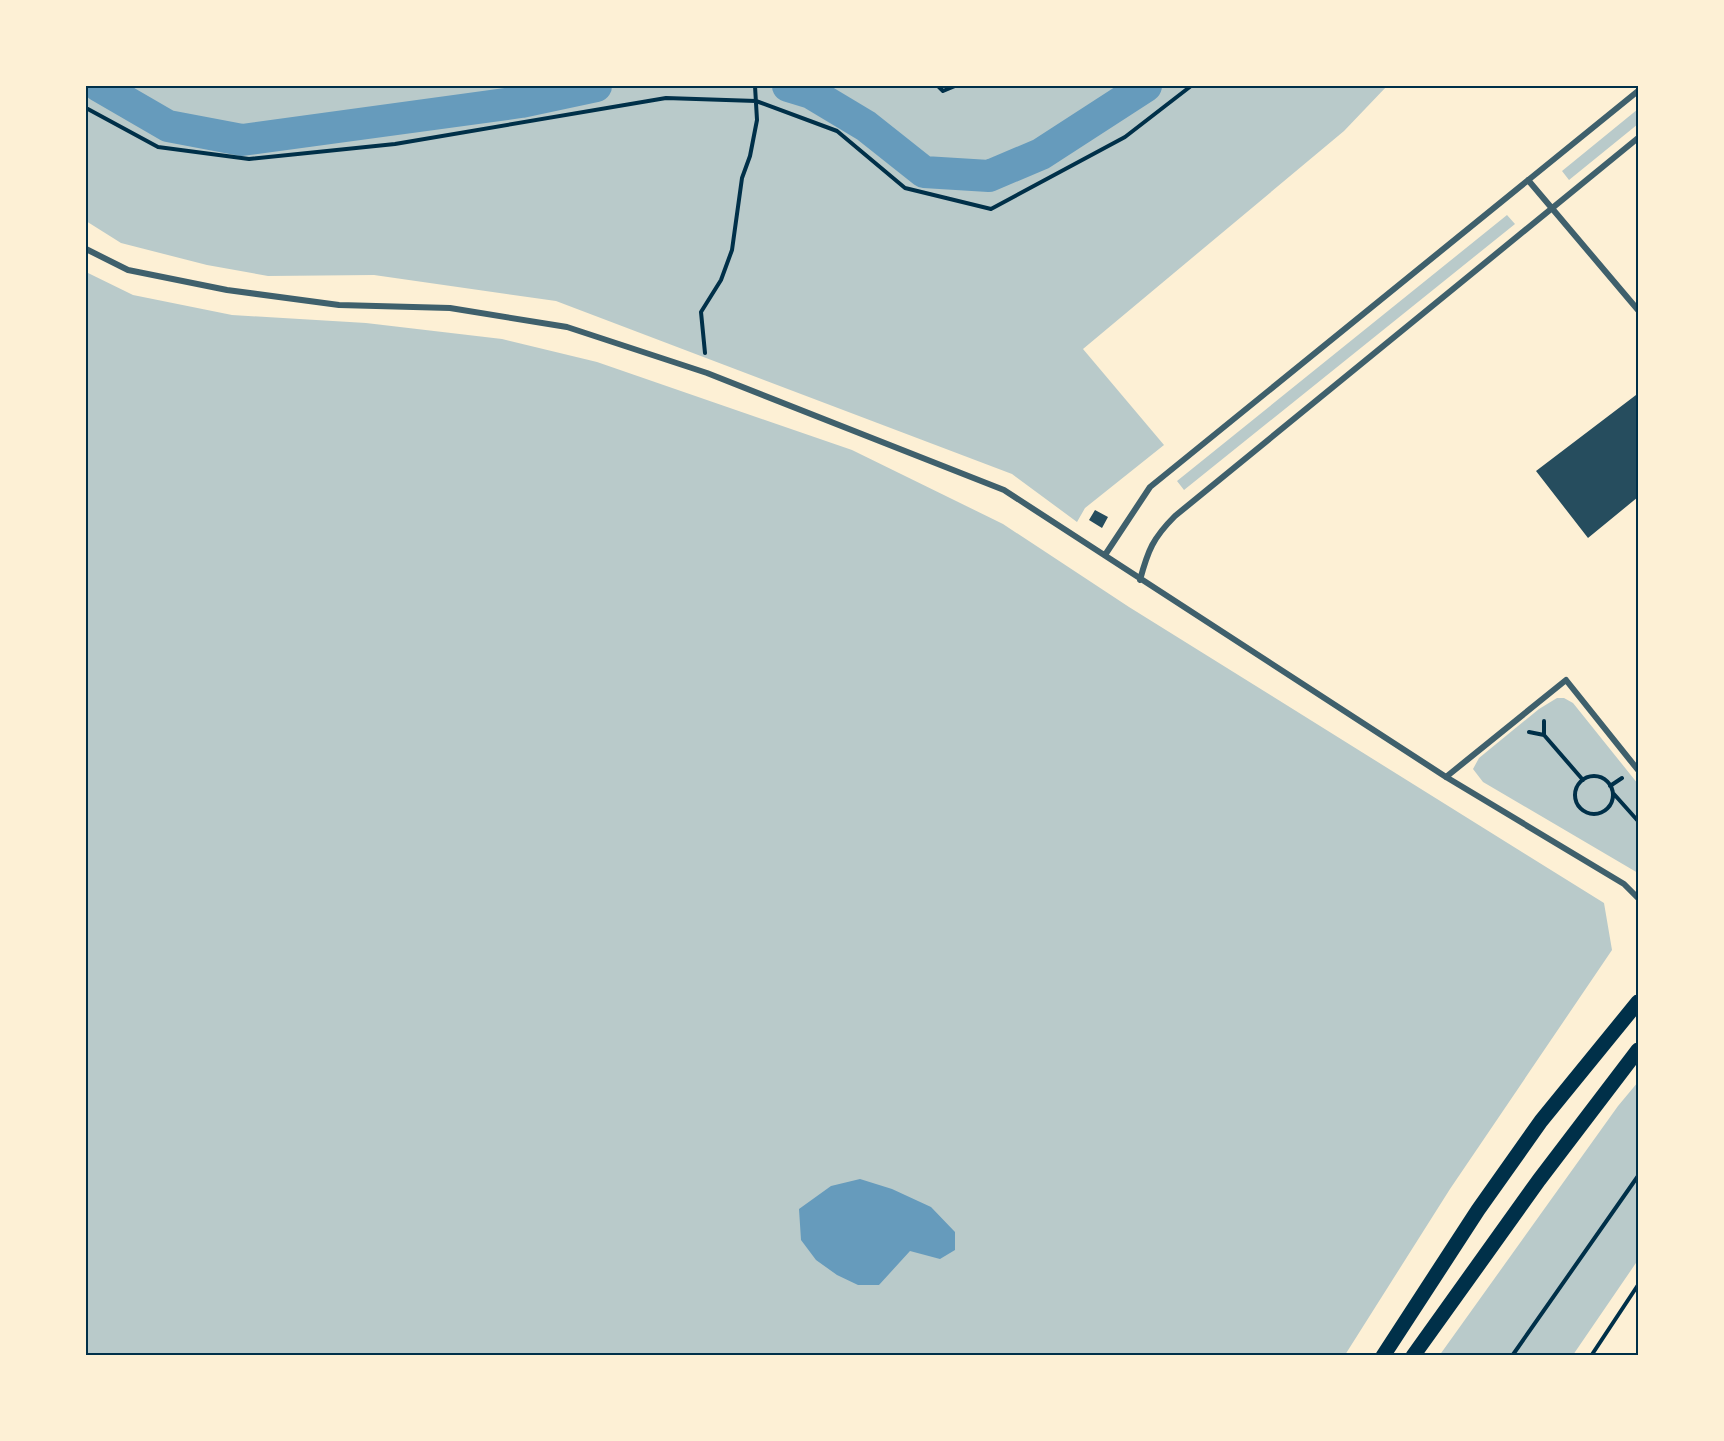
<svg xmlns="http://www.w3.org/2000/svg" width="1724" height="1441" viewBox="0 0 1724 1441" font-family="Quicksand,sans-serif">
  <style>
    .green { fill: #b9caca }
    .water { fill: #669bbc }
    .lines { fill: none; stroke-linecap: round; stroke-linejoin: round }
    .canal { stroke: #669bbc; stroke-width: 32 }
    .building { fill: #264d5e }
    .path { stroke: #003049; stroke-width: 4 }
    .minor { stroke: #3f606c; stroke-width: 6 }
    .primary { stroke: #003049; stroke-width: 15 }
    .neatline { fill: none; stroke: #003049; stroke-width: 2 }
  </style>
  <rect width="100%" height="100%" fill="#fdf0d5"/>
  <path class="green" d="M86,86H1387L1344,131L1083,349L1164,445L1085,508L1077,522L1012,474L556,301L374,275L268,276L207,265L121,243L86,221Z
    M1638,109V124L1569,180L1562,171Z
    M1507,215L1515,224L1184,490L1177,481Z
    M86,272L133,295L232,315L366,323L502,339L597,362L852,450L1003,524L1129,607L1604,903L1612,950L1450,1189L1345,1355H86Z
    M1557,698H1564L1573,703L1638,784V873L1483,782L1473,769L1479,758L1539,709Z
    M1638,1082V1260L1573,1355L1439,1356L1618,1106Z"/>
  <path class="water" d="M860,1179L892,1189L931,1207L955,1232V1250L940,1259L910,1251L879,1285H858L837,1275L816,1260L801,1240L799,1209L831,1186Z"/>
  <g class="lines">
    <path class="canal" d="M99,86L168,126L242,140L521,102L596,86
      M788,86L811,93L866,126L924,172L989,176L1041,154L1146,86"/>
  </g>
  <path class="building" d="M1636,395L1638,398V497L1588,538L1536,471Z
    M1095,510L1108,517L1102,528L1089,520Z"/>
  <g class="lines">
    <path class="path" d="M938,86L943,91L955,86
      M86,108L158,147L249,159L395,144L666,98L756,101L837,131L905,188L991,209L1125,137L1191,86
      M705,353L701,312L721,280L732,250L742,178L750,156L757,120L755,86
      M1529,732L1544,735V721
      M1544,735L1583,780
      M1575 795a19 19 0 1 1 38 0a19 19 0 1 1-38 0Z
      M1610,786L1622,778
      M1613,793L1638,821
      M1512,1356L1638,1176
      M1591,1356L1638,1285"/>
    <path class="minor" d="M1528,180L1638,310
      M86,249L128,270L227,290L339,305L450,308L567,327L707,373L1004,490L1446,777L1624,884L1638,898
      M1105,555L1150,487L1638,91
      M1140,580C1148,550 1153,538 1175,516L1638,138
      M1446,777L1566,680L1638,770"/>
    <path class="primary" d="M1383,1356L1478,1210L1541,1121L1638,1002
      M1413,1356L1539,1180L1638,1050"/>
  </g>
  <rect width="1724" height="1441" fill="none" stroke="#fdf0d5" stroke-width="174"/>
  <rect x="87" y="87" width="1550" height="1267" class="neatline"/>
</svg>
